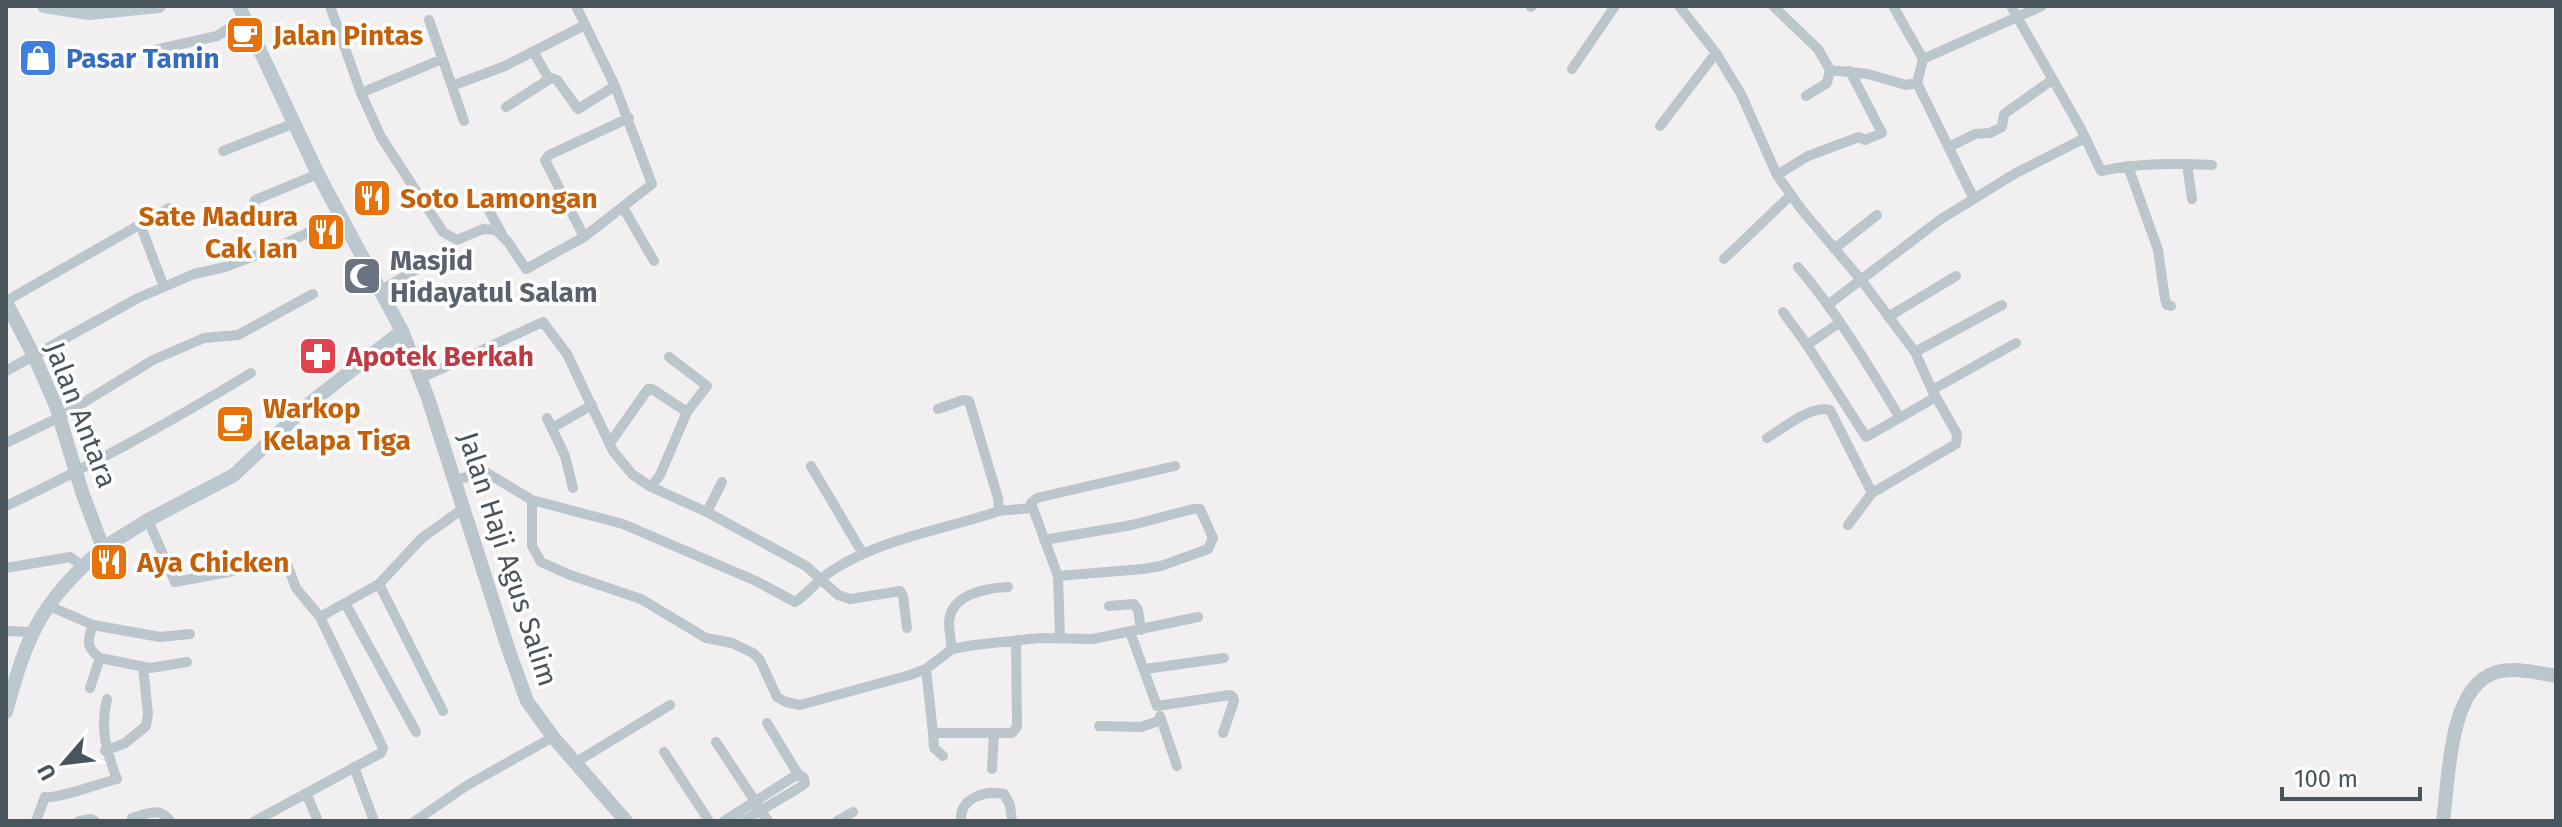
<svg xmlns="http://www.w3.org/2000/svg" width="2562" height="827" viewBox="0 0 2562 827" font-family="'Fira Sans',sans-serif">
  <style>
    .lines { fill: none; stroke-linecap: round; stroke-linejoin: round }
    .minor { stroke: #bbc5cc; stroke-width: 10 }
    .tertiary { stroke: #bbc5cc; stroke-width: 14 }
    .secondary { stroke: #bcc8d0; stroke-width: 14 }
    .labels { text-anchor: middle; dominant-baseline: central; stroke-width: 7; stroke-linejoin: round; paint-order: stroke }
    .food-label { font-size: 28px; font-weight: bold; fill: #c56008; stroke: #fff; text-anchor: start }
    .shop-label { font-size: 28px; font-weight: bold; fill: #366cbe; stroke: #fff; text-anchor: start }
    .worship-label { font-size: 28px; font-weight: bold; fill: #5b616d; stroke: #fff; text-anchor: start }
    .health-label { font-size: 28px; font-weight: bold; fill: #be3a42; stroke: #fff; text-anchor: start }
    .street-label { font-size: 28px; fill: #48555c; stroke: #fff }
  </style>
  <rect width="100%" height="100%" fill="#f2eff0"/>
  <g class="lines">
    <path class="minor" d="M330,6L361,93L381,137L443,232L457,240L483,229L496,230L508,242L526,269L584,237L652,184L615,86L576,6
      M1679,6L1716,53L1741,94L1777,175L1801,209L1862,281L1915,352L1932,390L1957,434L1956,444L1872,493L1848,525
      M1773,6L1818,49L1830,70L1868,74L1906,85L1917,83
      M1893,6L1923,59L1917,83
      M2011,6L2081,129L2101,171C2138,163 2174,163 2212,165
      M1531,7L1532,6
      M429,20L464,121
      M533,51L549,79
      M146,52L217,36L245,18
      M1923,59L2042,6
      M1572,69L1615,6
      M1917,83L1974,199
      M452,86L505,66L585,25
      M361,93L442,59
      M1806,96L1827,83L1830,70
      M506,107L551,78L557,80L578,109L615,86
      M1660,126L1716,53
      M1949,147L1975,134L1990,133L2002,127L2004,114L2052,80
      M223,151L295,123
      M2187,164L2192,199
      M2128,166L2158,250L2165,299L2167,305L2171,306
      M1777,175L1808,156L1859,137L1865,140L1882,133L1850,71
      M486,205L502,234
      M624,209L654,261
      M251,210L255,200L318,174
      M140,224L164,287
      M584,237L545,160L549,155L629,118
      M1834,249L1877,215
      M1724,259L1791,195
      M1798,267C1838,314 1868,365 1900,418
      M381,290L431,261
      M6,301L169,208
      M1829,304L1941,219L2016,173L2085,138
      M1783,312L1807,345
      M1888,317L1956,276
      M1839,323L1807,345L1866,437L1936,397
      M1915,352L2002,305
      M669,357L707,386L687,412
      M6,371L138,298L194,274L225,267L276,248L341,217
      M421,378L543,322L567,354L613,451L632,474L651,487L707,512L806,566L838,595L850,599L900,591L903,596L907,628
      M1932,390L2016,343
      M547,418L565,456L573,488
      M552,428L592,405
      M1767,438C1784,428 1810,405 1830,410L1872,493
      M6,443L60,417L153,360L204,338L238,335L313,294
      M610,443L648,389H652L687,412L660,475L651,487
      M811,466L863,554
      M455,481L479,472L487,473L532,500L623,524L756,581L795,602C809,593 818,579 833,570C883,538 943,530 999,511L998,498L969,401L963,400L938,409
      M532,500V546L541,562L570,575L641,599L706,638L732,643L753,653L760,660L777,697L786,702L800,705L910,675L926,669L952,649L974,645L1040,638L1093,639L1198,617
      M6,506C90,466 171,422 251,373
      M999,511L1031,508
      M707,512L722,482
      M148,520L175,582L234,571
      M1044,540L1132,525L1193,509H1200L1213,538L1208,549L1161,566L1143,569L1058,576
      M6,568L70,557L83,566
      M379,584L443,711
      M345,603L416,732
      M47,605L93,625L160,637L190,634
      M1109,606L1134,604L1138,610L1141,630
      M320,617L379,584L422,538L464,508
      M6,631L31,632
      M1130,632L1157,706L1230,695L1233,697L1234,701L1223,733
      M1060,637L1058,576L1031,503L1037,498L1054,494L1175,466
      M952,649C951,641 949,631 949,622C951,594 986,588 1008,587
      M100,658L150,668L187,662
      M926,669L933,733H1012L1017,727L1016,640
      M1145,669L1224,658
      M90,688L100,658C86,648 87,640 93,625
      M1160,716L1177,766
      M767,723L798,774
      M1099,726L1141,727L1161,720
      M933,733L934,748L943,756
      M716,742L768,821
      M105,751L125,743L146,726L148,714L143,667
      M664,752L709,821
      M576,762L670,705
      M354,767L374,821
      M992,769L994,733
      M306,793L318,821
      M36,821L45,797C59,799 100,783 117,779C106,751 100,728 107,699
      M79,821L91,819L95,821
      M132,821V818C147,814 160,806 170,821
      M255,821L381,753L383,748L320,617L296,588L287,564
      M415,821L466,786L553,737
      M724,821L798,774L804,778L805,783L802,786L743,821
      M837,821L853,812
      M961,821C959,798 985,790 1004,794L1010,805L1012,821"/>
    <path class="tertiary" d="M6,302L34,356L56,406L82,492L103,548
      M402,331L428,398L509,651L527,701L553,737L626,821
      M2443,821C2449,780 2448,689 2494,673C2513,666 2537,673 2556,676"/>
    <path class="secondary" d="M44,6L89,13L159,6
      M6,712C28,632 40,604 103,548L148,520L234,475L310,403L402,331L318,174L239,6"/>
  </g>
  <defs>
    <g id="cafe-square" transform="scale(2)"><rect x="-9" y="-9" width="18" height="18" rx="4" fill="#e8710a" stroke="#fff"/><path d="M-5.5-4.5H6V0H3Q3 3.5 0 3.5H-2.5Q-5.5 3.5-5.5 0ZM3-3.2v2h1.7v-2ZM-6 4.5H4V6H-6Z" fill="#fff"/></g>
    <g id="shop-square" transform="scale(2)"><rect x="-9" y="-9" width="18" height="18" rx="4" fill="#3f7fe0" stroke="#fff"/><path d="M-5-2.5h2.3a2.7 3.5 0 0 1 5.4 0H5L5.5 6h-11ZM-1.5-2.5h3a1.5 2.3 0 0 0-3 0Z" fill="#fff"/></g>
    <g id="restaurant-square" transform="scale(2)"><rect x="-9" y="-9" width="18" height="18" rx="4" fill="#e8710a" stroke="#fff"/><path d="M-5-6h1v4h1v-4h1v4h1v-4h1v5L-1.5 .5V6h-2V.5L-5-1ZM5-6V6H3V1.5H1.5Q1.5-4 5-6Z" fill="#fff"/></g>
    <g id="mosque-square" transform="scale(2)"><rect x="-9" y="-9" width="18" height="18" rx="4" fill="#6b7280" stroke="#fff"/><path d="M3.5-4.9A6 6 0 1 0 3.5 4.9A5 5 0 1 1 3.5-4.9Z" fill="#fff"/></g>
    <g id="pharmacy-square" transform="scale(2)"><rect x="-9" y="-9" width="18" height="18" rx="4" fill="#e0444e" stroke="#fff"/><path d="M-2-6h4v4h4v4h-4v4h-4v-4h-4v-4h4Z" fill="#fff"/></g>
  </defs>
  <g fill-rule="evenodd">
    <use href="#cafe-square" x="245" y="35"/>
    <use href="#shop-square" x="38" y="58"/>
    <use href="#restaurant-square" x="372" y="198"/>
    <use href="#restaurant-square" x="326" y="232"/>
    <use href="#mosque-square" x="362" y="276"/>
    <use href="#pharmacy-square" x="318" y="356"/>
    <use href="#cafe-square" x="235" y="424"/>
    <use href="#restaurant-square" x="109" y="562"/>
  </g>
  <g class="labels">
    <g class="food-label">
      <text x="273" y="35">Jalan Pintas</text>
      <text x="400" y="198">Soto Lamongan</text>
      <text x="298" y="216" text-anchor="end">Sate Madura<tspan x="298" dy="32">Cak Ian</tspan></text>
      <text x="263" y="408">Warkop<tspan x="263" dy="32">Kelapa Tiga</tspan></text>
      <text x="137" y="562">Aya Chicken</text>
    </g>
    <g class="shop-label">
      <text x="66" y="58">Pasar Tamin</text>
    </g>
    <g class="worship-label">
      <text x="390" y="260">Masjid<tspan x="390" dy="32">Hidayatul Salam</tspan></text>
    </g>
    <g class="health-label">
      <text x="346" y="356">Apotek Berkah</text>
    </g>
    <g class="street-label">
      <text transform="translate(81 415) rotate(69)">Jalan Antara</text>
      <text transform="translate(508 559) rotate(72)">Jalan Haji Agus Salim</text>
    </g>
  </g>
  <rect width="2562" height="827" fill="none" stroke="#48555c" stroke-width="16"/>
  <g transform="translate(64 763) rotate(242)" stroke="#ffffff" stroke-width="6" paint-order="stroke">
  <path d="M0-6L14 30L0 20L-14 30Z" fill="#48555c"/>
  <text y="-12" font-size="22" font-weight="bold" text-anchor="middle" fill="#48555c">U</text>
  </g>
  <path d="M2282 787v12h138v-12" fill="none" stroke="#48555c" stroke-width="4"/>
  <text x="2294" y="787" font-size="24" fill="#48555c" stroke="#ffffff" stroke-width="6" paint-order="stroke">100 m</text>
</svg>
